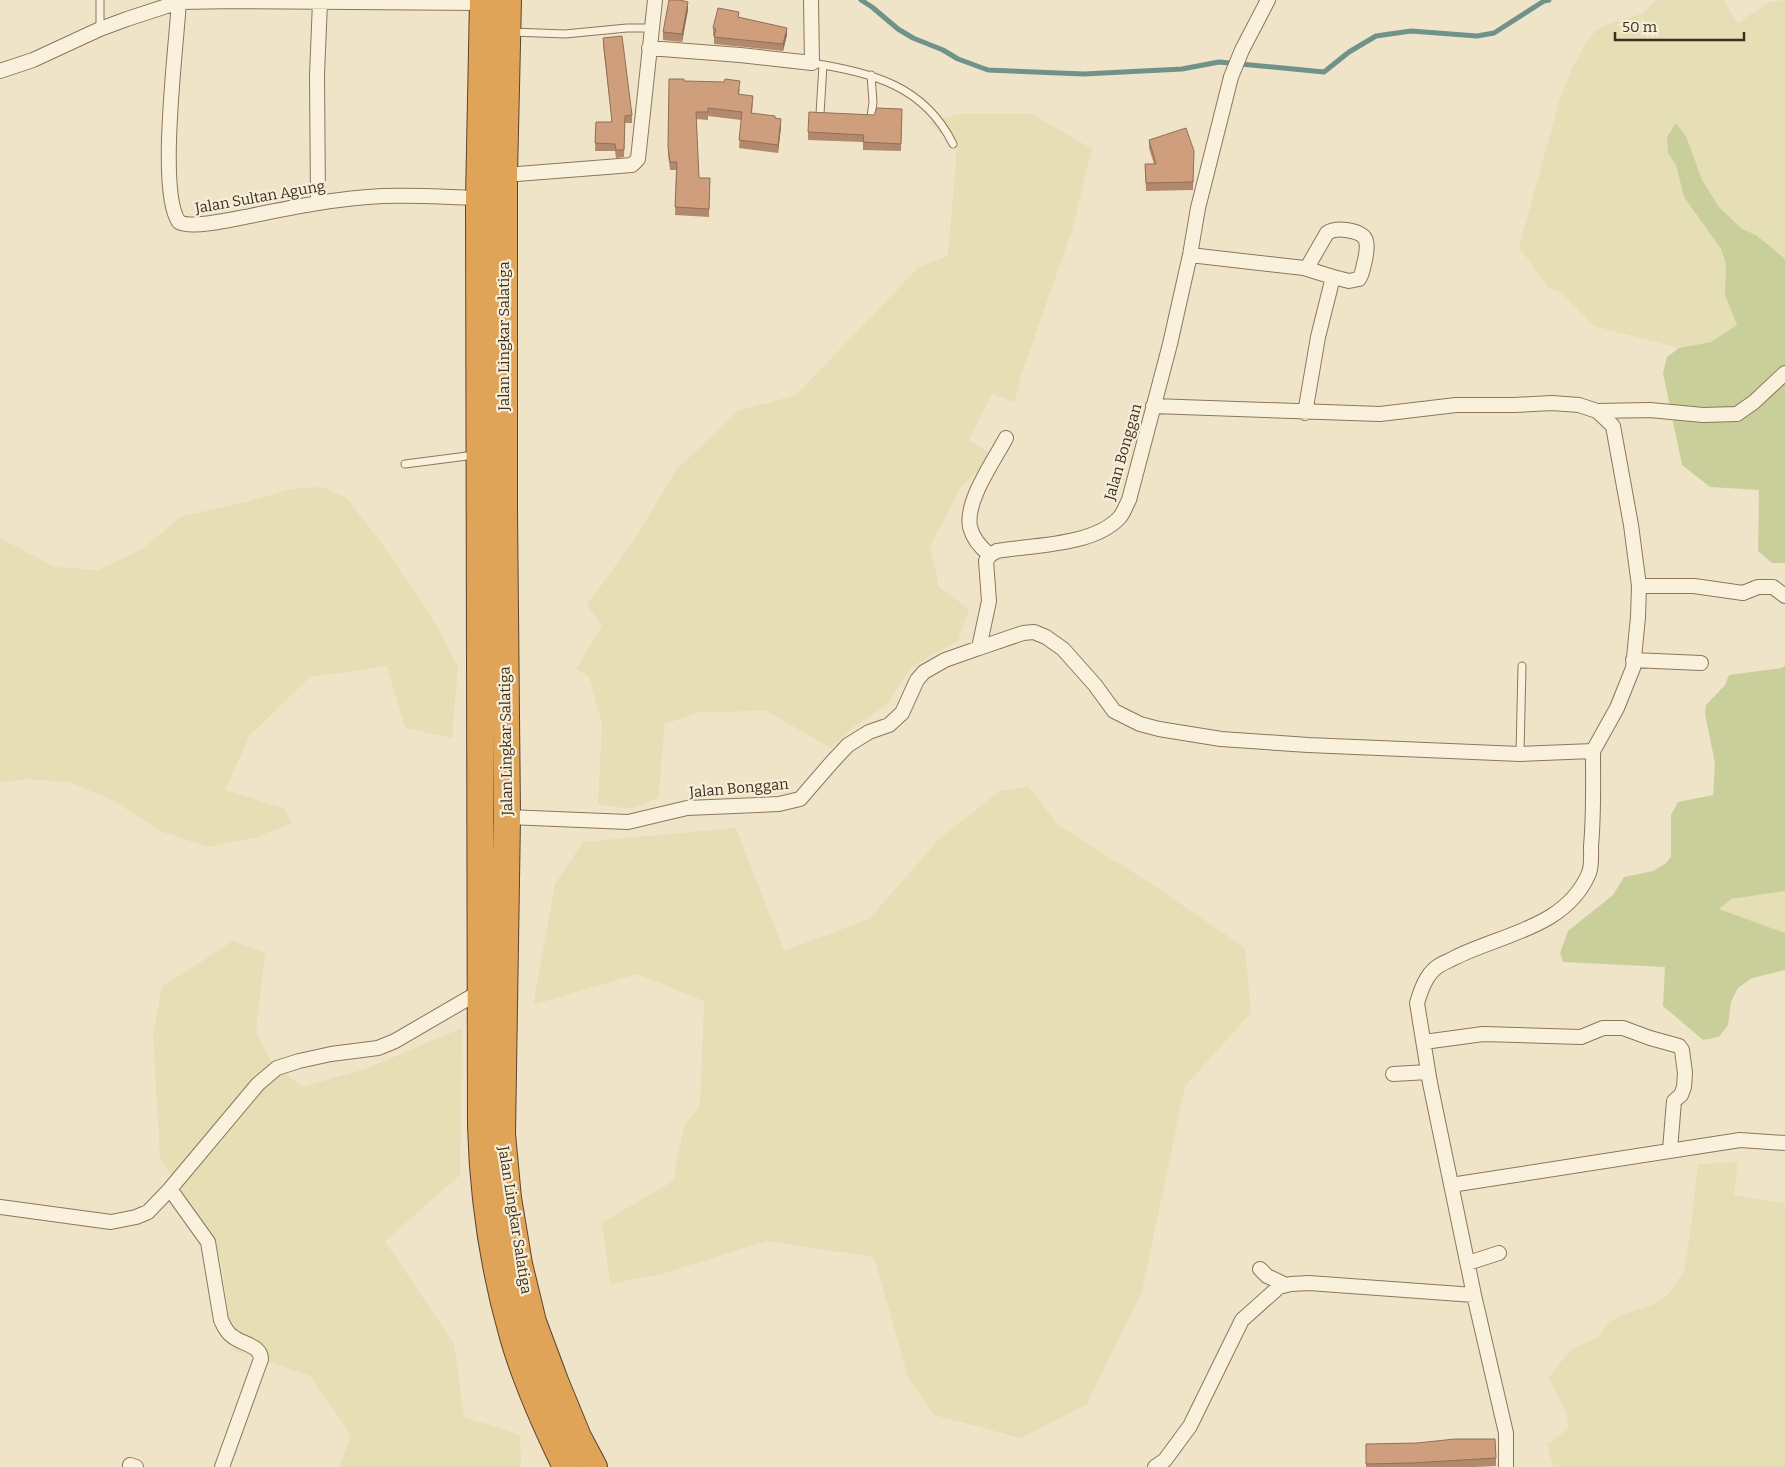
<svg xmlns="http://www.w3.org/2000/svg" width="1785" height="1467" viewBox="0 0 1785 1467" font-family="Bitter,serif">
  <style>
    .farmland { fill: #e6deb5 }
    .green { fill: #c9cf9b }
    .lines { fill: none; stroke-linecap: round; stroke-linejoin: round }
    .stream { stroke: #6f938a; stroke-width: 5 }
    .lane-casing { stroke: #8d765c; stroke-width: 9 }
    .street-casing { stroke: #8d765c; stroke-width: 16 }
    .highway-casing { stroke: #5b4430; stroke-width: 28 }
    .lane { stroke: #faf1dc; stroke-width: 7 }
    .street { stroke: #faf1dc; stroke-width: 14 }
    .highway { stroke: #e0a458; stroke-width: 26 }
    .wall { fill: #b2896c }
    .shaded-wall { fill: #916f58 }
    .building { fill: #cf9f7d; stroke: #916f58 }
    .labels { text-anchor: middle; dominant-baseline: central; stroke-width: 4.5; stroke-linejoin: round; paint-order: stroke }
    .street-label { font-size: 15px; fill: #3d2e20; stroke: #f7eed8 }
  </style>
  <rect width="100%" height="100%" fill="#f0e4c8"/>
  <path class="farmland" d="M1657,0H1723L1738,23L1769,2L1785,0V259L1756,235L1742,229L1719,207L1702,180L1686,136L1676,123L1667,137L1668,153L1676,165L1684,197L1721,249L1726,264L1725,295L1737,325L1711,342L1679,348L1594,326L1561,293L1549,288L1519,247L1559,102L1571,70L1586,43L1596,30L1611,23L1641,14Z
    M960,114H1032L1092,149L1072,230L1020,379L1015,402L992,394L969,440L994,456L961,487L930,546L939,587L969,609L958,641L911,667L888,704L855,726L831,748L766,711L700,712L665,724L658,798L630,809L598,804L602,724L589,677L576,669L602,626L587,605L634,540L676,470L738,411L796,395L919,267L948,256L957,148L928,122Z
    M322,487L346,498L381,542L433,619L458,667L452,738L405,728L387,666L310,677L250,735L225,790L283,808L292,823L254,838L208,847L163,832L112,800L70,782L28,779L0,782V538L55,567L98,570L144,548L180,517L246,502L292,489Z
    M1028,786L1058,825L1153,885L1245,948L1251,1013L1185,1086L1142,1291L1087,1404L1021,1438L934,1415L908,1377L874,1257L766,1241L665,1273L610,1284L602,1223L673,1181L684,1126L700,1106L704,1001L637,974L533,1005L555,884L583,842L736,828L784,951L869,919L941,837L1000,791Z
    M1785,891V933L1718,909L1731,899Z
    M233,941L265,953L256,1032L270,1060L302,1087L368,1068L462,1028L460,1175L385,1241L454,1344L464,1417L520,1435L521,1467H339L351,1435L310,1376L233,1350L221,1260L160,1157L153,1034L162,987Z
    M1738,1162L1734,1195L1785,1203V1467H1553L1547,1444L1569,1428L1566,1412L1549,1378L1560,1363L1572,1349L1600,1336L1609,1322L1624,1314L1657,1303L1669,1293L1684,1271L1690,1234L1698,1164Z"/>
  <path class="green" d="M1676,123L1686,136L1702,180L1719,207L1742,229L1756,235L1785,259V563H1772L1758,551L1759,490L1710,487L1682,465L1663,373L1667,357L1679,348L1711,342L1737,325L1725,295L1726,264L1721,249L1684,197L1676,165L1668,153L1667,137Z
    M1785,665V891L1731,899L1719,909L1785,933V970L1752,978L1738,988L1731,1002L1728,1025L1719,1037L1703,1040L1663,1006L1665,967L1563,962L1560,953L1568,931L1613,895L1624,877L1653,871L1666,863L1671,857V815L1678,802L1713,795L1715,763L1705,714L1706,705L1725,685L1729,675L1782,668Z"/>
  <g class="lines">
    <path class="stream" d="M861,0L872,7L898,29L913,38L943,50L958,59L988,70L1084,74L1182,69L1219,62L1324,72L1349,52L1376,36L1411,31L1477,36L1494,33L1544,1L1549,0"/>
    <g class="lane-casing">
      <path id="lane" d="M100,0V29
        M512,32L565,34L627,28H651
        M812,63C872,73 924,85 953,144
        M871,75L873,102L871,117
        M820,114L823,65
        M405,464L475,455
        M1520,754L1522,666"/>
    </g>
    <g class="street-casing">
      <path id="street" d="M179,0C177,43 157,192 179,222C191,229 235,219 250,216C294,207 338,198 383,196C415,195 448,197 479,198
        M649,48L740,55L812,63L811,0
        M0,71L33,60L100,29L127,19L179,2L236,1L482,3
        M504,175L632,165L638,159L655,0
        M318,203L317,75L320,2
        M1190,255L1304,268L1308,266L1327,233C1333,229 1339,229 1346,230C1368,233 1369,241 1365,260C1363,267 1363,273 1359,279L1349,281L1333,277L1318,337L1305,413
        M1304,268L1333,277
        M1597,411L1650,410L1703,415L1737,414L1754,402L1785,373
        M990,555C981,548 973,539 970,527C965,501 994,461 1006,438
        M1639,586H1694L1743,593L1758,587H1773L1785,596
        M979,648L1023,633L1034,632L1046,637L1063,649L1095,685L1114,711L1140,724L1159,729L1221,739L1308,745L1520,754L1593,751L1617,708L1633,668L1638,617L1639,586L1631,525L1613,426L1597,411L1579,405L1552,403L1514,405H1456L1380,414L1153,406
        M1633,660L1701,663
        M507,817L628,822L687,808L779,804L800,799L833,761L848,745L869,732L889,725L902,713L917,680L924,672L945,660L979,648L989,601L986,561L990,555L997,551C1032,545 1094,546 1120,517C1124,512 1126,505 1129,500L1170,344L1190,255L1198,208L1231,77L1242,50L1268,0
        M1424,1042L1483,1034L1581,1037L1603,1028H1623L1650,1038L1679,1046L1682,1050L1685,1073L1684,1087L1681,1095L1674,1101L1670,1150
        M1393,1074L1428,1072
        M1451,1185L1740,1140L1785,1143
        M170,1189L208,1242L221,1320C224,1326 226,1332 232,1336C241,1344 261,1345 261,1359L222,1467
        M0,1207L111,1222L136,1217L148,1212L170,1189L258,1084L277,1068L299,1061L331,1054L378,1048L395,1041L481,991
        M1468,1263L1499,1253
        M1260,1269L1267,1276L1286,1285
        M130,1465L136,1467
        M1155,1467L1165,1460L1190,1426L1242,1320L1279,1287L1291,1284L1309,1283L1474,1295
        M1506,1467V1433L1474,1295L1430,1083L1417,1003C1421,990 1426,975 1437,967C1442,963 1449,961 1454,958C1501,934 1566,928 1589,873C1592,865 1591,854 1591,846C1594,814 1593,783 1593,751"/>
    </g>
    <g class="highway-casing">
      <path id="highway" d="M483,0L479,198L481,1126C483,1196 493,1266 512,1333C524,1377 546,1426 566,1467
        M508,0L504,175V511L507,817L502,1134L508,1198L519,1264L533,1322L555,1381L578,1437L594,1467"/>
    </g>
    <use href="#lane" class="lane"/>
    <use href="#street" class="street"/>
    <use href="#highway" class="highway"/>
  </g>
  <path class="wall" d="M688,10L682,42L663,40V32Z
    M739,17L787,35L783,51L714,44V36L713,35V28Z
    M603,38L632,115V123H625L624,157L616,158L615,151H595L596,122H612L603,45Z
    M669,79L740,89L739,94L753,103L752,113L775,118L781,127L778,153L739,148L741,120L708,116V120L696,119L699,178H710L709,217L675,215L676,170H670L668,154Z
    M902,116L901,151L863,150V142L808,140V132Z
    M1149,140L1194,151L1193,190L1146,191L1145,164H1154L1149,148Z
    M1366,1444L1496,1458V1466L1474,1467H1366Z"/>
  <path class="shaded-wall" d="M688,2V10L682,42V34Z
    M787,28V35L783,51V44Z
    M781,119V127L778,153V145Z"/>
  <path class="building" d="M669,0H680L688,2L682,34L663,32Z
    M718,8L739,12L738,17L787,28L783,44L714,37L716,29L713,28Z
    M622,36L632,115L625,116L624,150H616L615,144L595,143L596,122H612L603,38Z
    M669,79H684V81L724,82L725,79L740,81L738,94L753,96L751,113L775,116V118L781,119L778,145L739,140L742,112L708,108V112H696L699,178H710L709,209L675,207L677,162H670L668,147Z
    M877,108L902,109L901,144L863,142L864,135L808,132L809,112L874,115Z
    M1186,128L1194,151L1193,182L1146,183L1145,164H1156L1149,140Z
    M1455,1439H1495L1496,1458L1412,1463L1366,1464V1444L1417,1443Z"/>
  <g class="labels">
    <g class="street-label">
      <text transform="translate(260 197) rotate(-10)">Jalan Sultan Agung</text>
      <text transform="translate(504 336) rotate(-90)">Jalan Lingkar Salatiga</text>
      <text transform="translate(1123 452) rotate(-74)">Jalan Bonggan</text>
      <text transform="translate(506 741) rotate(-91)">Jalan Lingkar Salatiga</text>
      <text transform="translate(739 788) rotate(-5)">Jalan Bonggan</text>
      <text transform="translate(515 1220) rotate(81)">Jalan Lingkar Salatiga</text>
    </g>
  </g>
  <path d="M1615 32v8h129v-8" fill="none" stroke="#3d2e20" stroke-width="2.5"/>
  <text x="1622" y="32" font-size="15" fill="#3d2e20" stroke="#f7eed8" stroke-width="4" paint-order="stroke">50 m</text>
</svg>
